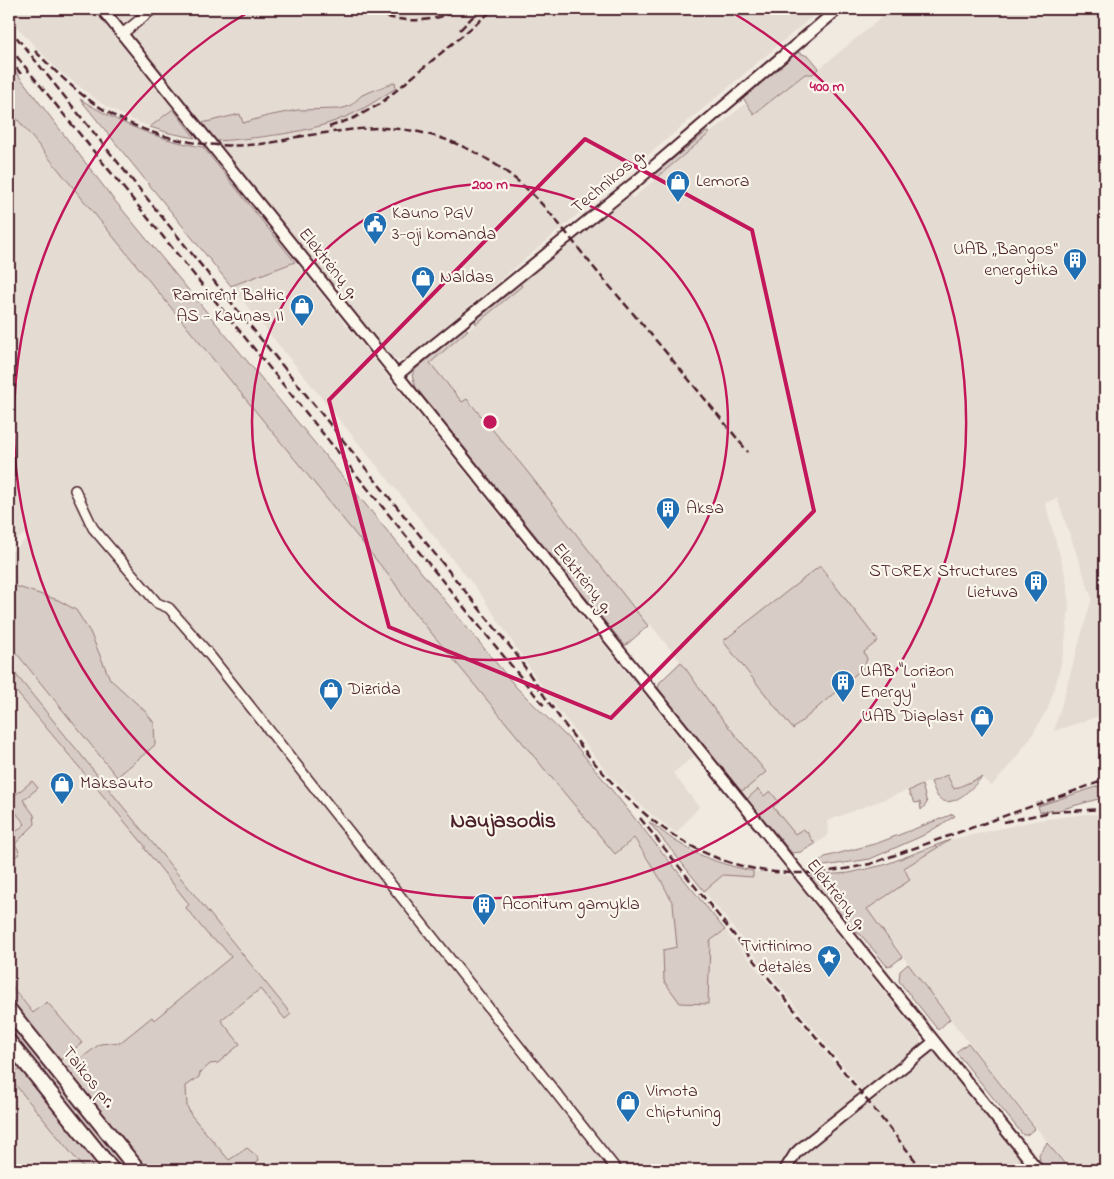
<svg xmlns="http://www.w3.org/2000/svg" width="1114" height="1179" viewBox="0 0 1114 1179" font-family="'Indie Flower',sans-serif">
  <style>
    .built { fill: #e4dbd2 }
    .green { fill: #d8ccc6; stroke: #917678 }
    .lines { fill: none; stroke-linecap: round; stroke-linejoin: round }
    .minor-casing { stroke: #4a1f2b; stroke-width: 12 }
    .tertiary-casing { stroke: #4a1f2b; stroke-width: 14 }
    .primary-casing { stroke: #4a1f2b; stroke-width: 18 }
    .minor { stroke: #fbf7ec; stroke-width: 9 }
    .tertiary { stroke: #fbf7ec; stroke-width: 10 }
    .primary { stroke: #fbf7ec; stroke-width: 14 }
    .rail { stroke: #4a1f2b; stroke-width: 2.5; stroke-dasharray: 8 4; stroke-linecap: butt }
    .marked { fill: none; stroke: #c2185b; stroke-width: 4; stroke-linejoin: round }
    .ring { fill: none; stroke: #c2185b; stroke-width: 2.5 }
    .labels { text-anchor: middle; dominant-baseline: central; stroke-width: 4.5; stroke-linejoin: round; paint-order: stroke }
    .street-label { font-size: 18px; fill: #4a1f2b; stroke: #fbf7ec }
    .poi-label { font-size: 18px; fill: #4a1f2b; stroke: #fbf7ec; text-anchor: start }
    .district-label { font-size: 22px; font-weight: bold; fill: #4a1f2b; stroke: #fbf7ec }
    .centre { fill: #c2185b; stroke: #fbf7ec; stroke-width: 2.5 }
    .ring-label { font-size: 15px; text-anchor: middle; font-weight: bold; fill: #c2185b; stroke: #fbf7ec; stroke-width: 4.5; stroke-linejoin: round; paint-order: stroke }
  </style>
  <rect width="100%" height="100%" fill="#f0eae0"/>
  <filter id="ink" filterUnits="userSpaceOnUse"><feTurbulence type="fractalNoise" baseFrequency=".02" numOctaves="2"/><feDisplacementMap in="SourceGraphic" scale="10" xChannelSelector="R" yChannelSelector="G"/><feConvolveMatrix kernelMatrix="1 2 1 2 8 2 1 2 1" color-interpolation-filters="sRGB"/></filter>
  <g filter="url(#ink)">
    <path class="built" d="M9,9H92L173,109L150,127L126,117L101,103L58,70L9,19Z
      M110,9H821L408,358L403,360L394,359L389,355L217,141L273,137L327,124L362,109V95L350,106L340,109L298,110L267,116L243,123L240,114L202,123Z
      M892,9H1105V714L1054,731L1092,598L1057,498L1045,503L1066,578L1069,607L1064,649L1057,680L1048,708L1032,735L1018,755L992,786L982,778L954,789L947,775L827,821L828,833L825,838L801,852L792,853L658,688L660,682L680,661L650,624L648,626L526,470L467,399L462,403L429,363L522,286L520,283L616,207L629,197L633,198L746,103L755,113L805,74H813Z
      M9,109L315,484L394,582L409,606L615,853L633,838L661,880L673,904L677,947L708,1004L710,941L725,930L860,1095L792,1150L783,1170H145L9,1002V683L57,741L146,836L9,666V644L117,777L155,745L154,723L146,712L110,679L100,657L58,600L15,586L9,580V555L29,536L24,534L9,546Z
      M295,262L694,756L673,773L699,807L676,833L646,810L612,778L553,703L480,593L231,286Z
      M1087,814L1105,815V1170H1070L950,1019L867,909L910,880L904,868L950,840L1039,820Z
      M753,871L791,876L920,1037L921,1043L919,1048L864,1092L704,891L723,875L753,877Z
      M929,1051L935,1053L1029,1170H790L797,1155Z
      M9,1058L19,1070L33,1081L106,1170H9Z"/>
    <path class="green" d="M797,52L810,57L819,68L813,74H805L754,114L743,98Z
      M9,63L111,196L516,687L577,747L725,930L710,941L708,1004L680,1003L664,981L663,950L677,947L673,904L661,880L634,838L615,854L409,606L394,582L315,484L9,109Z
      M395,82L396,88C386,94 375,102 364,108C319,133 267,137 217,141L202,123L240,114L243,123L267,116L298,110L340,109L350,106L362,95Z
      M80,99C118,123 158,140 203,147L295,262L231,286Z
      M173,109L195,138L169,133L150,127Z
      M706,132L710,133L655,179L652,176Z
      M520,283L522,286L476,324L475,319Z
      M465,328L468,330L430,363L462,402L467,399L526,470L648,626L625,646L416,388L412,375L415,370L461,330Z
      M820,566L878,641L864,652L867,659L864,667L793,729L723,641Z
      M9,580L15,586L58,600L76,610L90,632L110,679L146,712L154,723L155,745L117,777L9,644Z
      M681,662L714,709L766,772L747,788L741,791L658,688L660,682Z
      M9,666L291,1014L285,1019L260,989L221,1020L240,1044L218,1063L210,1064L200,1073L199,1077L186,1086L187,1106L191,1115L229,1160L247,1148L258,1157L259,1160L246,1170H145L66,1074L67,1069L100,1044L121,1042L152,1017L154,1020L231,957L221,945L209,936L186,908L189,904L145,849V846L9,683Z
      M947,775L954,789L982,777C973,787 951,812 938,797C935,793 933,786 931,782Z
      M32,781L38,788L23,800L34,815L35,824L15,844L20,853L9,862V838L25,824L9,804V800Z
      M1105,784V797L1059,810L1040,812L1038,806Z
      M922,785L927,803L921,810L920,802L915,803L908,791Z
      M758,789L764,796L770,791L779,802L773,807L795,834L803,829L807,832L815,844L801,852L792,853L747,799Z
      M953,814L955,816L922,836L870,859L812,868L825,857L878,843Z
      M649,822C661,829 670,839 682,845C704,859 728,866 753,871V877L723,875L704,891Z
      M950,840L904,868L910,880L867,909L902,957L892,965L887,966L861,935L854,931L810,877L811,876L849,873L884,865Z
      M908,964L950,1019L938,1030L899,981L900,971Z
      M9,983L33,1013L47,1002L82,1043L60,1060H55L9,1002Z
      M9,1023L26,1044L57,1077L132,1170H118L9,1036Z
      M968,1043L1035,1128L1027,1135H1023L956,1052Z
      M9,1061L16,1070H19L33,1081L106,1170H85L9,1077Z
      M1047,1143L1070,1170H1047L1040,1161L1039,1154Z"/>
    <g class="lines">
      <g class="minor-casing">
        <path id="minor" d="M122,34L153,9
          M75,490L93,528L157,603L169,608L208,653L617,1170"/>
      </g>
      <g class="tertiary-casing">
        <path id="tertiary" d="M102,9L1038,1170
          M397,375L633,184L838,9
          M785,1170L795,1154L799,1150L934,1042"/>
      </g>
      <g class="primary-casing">
        <path id="primary" d="M9,1010L138,1170
          M9,1042L112,1170"/>
      </g>
      <use href="#minor" class="minor"/>
      <use href="#tertiary" class="tertiary"/>
      <use href="#primary" class="primary"/>
      <path class="rail" d="M364,9C394,22 429,26 459,9
        M9,28L516,654C584,756 662,874 799,873C823,873 847,869 870,864L1105,780
        M460,30L480,9
        M9,47L545,707
        M35,51C53,69 71,87 92,102C152,144 233,157 303,135
        M9,59L21,74
        M329,127L354,118L380,104L494,9
        M297,137C325,133 354,128 383,128C441,129 498,158 537,199C560,223 579,250 600,275C650,333 700,392 748,452
        M640,818L923,1170
        M1004,822L1051,812L1105,809"/>
    </g>
  </g>
  <path class="marked" d="M585,139L752,230L814,511L611,718L389,627L329,400Z"/>
  <g class="ring">
    <circle cx="490" cy="422" r="238"/>
    <path d="M728 10A476 476 0 1 1 252 10"/>
  </g>
  <defs>
    <g id="shop-pin" transform="scale(1.25)"><path d="M0 17L-7.5 6A9.5 9.5 0 1 1 7.5 6Z" fill="#1f6fb2" stroke="#fbf7ec"/><path d="M-5-2.5h2.3a2.7 3.5 0 0 1 5.4 0H5L5.5 6h-11ZM-1.5-2.5h3a1.5 2.3 0 0 0-3 0Z" fill="#fff"/></g>
    <g id="civic-pin" transform="scale(1.25)"><path d="M0 17L-7.5 6A9.5 9.5 0 1 1 7.5 6Z" fill="#1f6fb2" stroke="#fbf7ec"/><path d="M-.6-6.5H3V-4.5H.6V-3L4-1V1h2V6H-6V1h2V-1L-.6-3ZM-1.2 2.5V6h2.4V2.5Z" fill="#fff"/></g>
    <g id="building-pin" transform="scale(1.25)"><path d="M0 17L-7.5 6A9.5 9.5 0 1 1 7.5 6Z" fill="#1f6fb2" stroke="#fbf7ec"/><path d="M-4-6H4V6H1V3H-1V6H-4ZM-2.5-4.3h1.7v1.8h-1.7ZM.8-4.3h1.7v1.8H.8ZM-2.5-1h1.7V.8h-1.7ZM.8-1h1.7V.8H.8Z" fill="#fff"/></g>
    <g id="sight-pin" transform="scale(1.25)"><path d="M0 17L-7.5 6A9.5 9.5 0 1 1 7.5 6Z" fill="#1f6fb2" stroke="#fbf7ec"/><path d="M0-6L1.8-2.2L6-1.7L2.9 1.2L3.7 5.4L0 3.3L-3.7 5.4L-2.9 1.2L-6-1.7L-1.8-2.2Z" fill="#fff"/></g>
  </defs>
  <g fill-rule="evenodd">
    <use href="#shop-pin" x="678" y="182"/>
    <use href="#civic-pin" x="375" y="224"/>
    <use href="#building-pin" x="1075" y="260"/>
    <use href="#shop-pin" x="423" y="278"/>
    <use href="#shop-pin" x="302" y="306"/>
    <use href="#building-pin" x="668" y="509"/>
    <use href="#building-pin" x="1036" y="582"/>
    <use href="#building-pin" x="843" y="682"/>
    <use href="#shop-pin" x="331" y="690"/>
    <use href="#shop-pin" x="982" y="717"/>
    <use href="#shop-pin" x="62" y="784"/>
    <use href="#building-pin" x="484" y="905"/>
    <use href="#sight-pin" x="829" y="957"/>
    <use href="#shop-pin" x="628" y="1102"/>
  </g>
  <g class="labels">
    <g class="street-label">
      <text transform="translate(609 182) rotate(-40)">Technikos g.</text>
      <text transform="translate(328 264) rotate(51)">Elektrėnų g.</text>
      <text transform="translate(582 579) rotate(51)">Elektrėnų g.</text>
      <text transform="translate(836 895) rotate(51)">Elektrėnų g.</text>
      <text transform="translate(88 1078) rotate(51)">Taikos pr.</text>
    </g>
    <g class="poi-label">
      <text x="696" y="182">Lemora</text>
      <text x="392" y="214">Kauno PGV<tspan x="392" dy="21">3-oji komanda</tspan></text>
      <text x="1058" y="250" text-anchor="end">UAB „Bangos“<tspan x="1058" dy="21">energetika</tspan></text>
      <text x="440" y="278">Naldas</text>
      <text x="284" y="296" text-anchor="end">Ramirent Baltic<tspan x="284" dy="21">AS - Kaunas II</tspan></text>
      <text x="686" y="509">Aksa</text>
      <text x="1018" y="572" text-anchor="end">STOREX Structures<tspan x="1018" dy="21">Lietuva</tspan></text>
      <text x="860" y="672">UAB "Lorizon<tspan x="860" dy="21">Energy"</tspan></text>
      <text x="348" y="690">Dizrida</text>
      <text x="964" y="717" text-anchor="end">UAB Diaplast</text>
      <text x="80" y="784">Maksauto</text>
      <text x="502" y="905">Aconitum gamykla</text>
      <text x="812" y="947" text-anchor="end">Tvirtinimo<tspan x="812" dy="21">detalės</tspan></text>
      <text x="646" y="1092">Vimota<tspan x="646" dy="21">chiptuning</tspan></text>
    </g>
    <g class="district-label">
      <text x="503" y="822">Naujasodis</text>
    </g>
  </g>
  <circle cx="490" cy="422" r="8" class="centre"/>
  <g class="ring-label">
    <text x="827" y="91">400 m</text>
    <text x="490" y="189">200 m</text>
  </g>
  <rect width="1114" height="1179" fill="none" stroke="#fbf7ec" stroke-width="30"/>
  <rect x="15" y="15" width="1084" height="1149" fill="none" stroke="#4a1f2b" stroke-width="2" filter="url(#ink)"/>
</svg>
